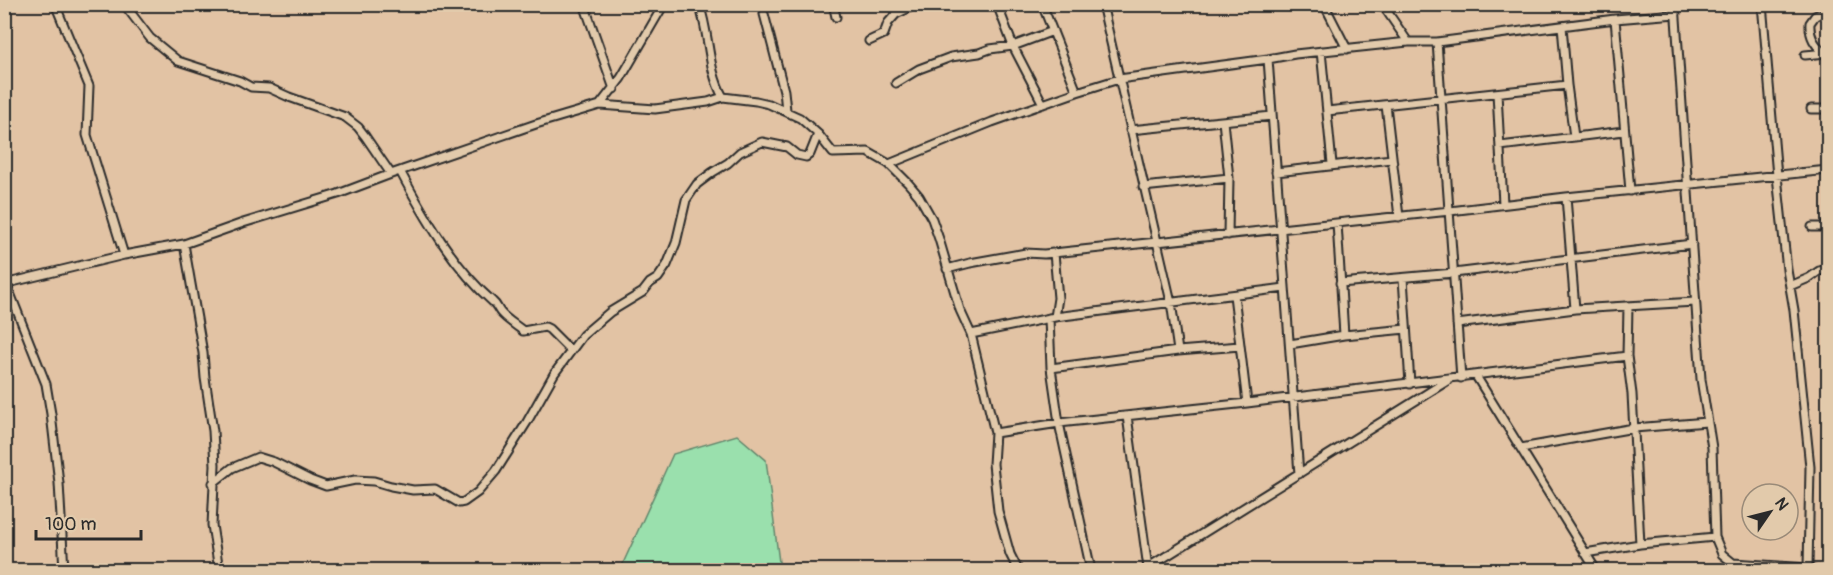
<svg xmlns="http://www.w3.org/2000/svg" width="1833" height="575" viewBox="0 0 1833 575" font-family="Pangolin,sans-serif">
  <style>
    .green { fill: #9ae0ad; stroke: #62866c; stroke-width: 1.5 }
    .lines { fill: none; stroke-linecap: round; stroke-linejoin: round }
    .minor-casing { stroke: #2b2b2b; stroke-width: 11 }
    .minor { stroke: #e2caab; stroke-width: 7 }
  </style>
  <rect width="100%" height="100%" fill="#e2c3a4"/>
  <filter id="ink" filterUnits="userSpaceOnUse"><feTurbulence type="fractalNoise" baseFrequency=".0167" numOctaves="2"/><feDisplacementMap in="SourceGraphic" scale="12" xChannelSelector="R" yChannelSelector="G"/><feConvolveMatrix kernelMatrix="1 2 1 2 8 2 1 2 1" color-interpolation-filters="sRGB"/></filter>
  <g filter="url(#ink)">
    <path class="green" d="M737,435L766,460L780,570H620L673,454Z"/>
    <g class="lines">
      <g class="minor-casing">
        <path id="minor" d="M55,4L89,86L87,135L124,255
          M124,4L150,38L178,61L240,81L251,87L269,88L289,97L345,117L358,127L365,136L391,174
          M584,4L614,89
          M699,4C710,35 707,68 723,97
          M833,4L836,17
          M997,4L1013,46L1043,104
          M1042,4L1077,92
          M1102,4L1171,302L1178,351
          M1324,4L1347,49
          M1382,4L1408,42
          M1675,4L1701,379L1712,448L1715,537L1722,554L1733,563L1808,568L1813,570
          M1762,4L1777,176L1787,270L1794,310L1810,467L1808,568
          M764,14L784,91L786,110
          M1615,19L1630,191
          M1562,26L1567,85L1574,137
          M869,41L884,34L888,23L896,14L917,4
          M1437,42L1461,378
          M1321,51L1332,164
          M1825,54C1815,45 1809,37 1810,23L1815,16L1828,10
          M1805,55L1827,53
          M1268,59L1299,474
          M896,83L919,69L951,57L979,53L990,49L1013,46L1053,31
          M1497,93L1503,204
          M600,105L655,109L708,102L723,97L756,101L769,104L800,118L818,134L833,153L868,152L889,164L908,183L919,196L932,219L939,239L960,310L971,334L995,433L993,464L998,511L1010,554L1018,570
          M1386,105L1399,217
          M1811,109H1828
          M1327,111L1567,85
          M1223,121L1229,178L1228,235
          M1130,130L1272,116
          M1500,146L1624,131
          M889,164L992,122L1077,92L1119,79L1268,59L1295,54L1408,42H1437L1615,19L1676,14
          M400,171C424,216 454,268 493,302C497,305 498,310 501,313C507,320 516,325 523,331L545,327L549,329L570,350
          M1276,172L1392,159
          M1143,187L1229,178
          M1566,197L1575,309
          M1337,223L1344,335
          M1812,227H1828
          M184,244L203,353L205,378L213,431L215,465L212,525L219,570
          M1054,253L1058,298L1055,317
          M947,269L970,263L1026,253L1044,254L1091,249L1450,211L1566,197L1828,170
          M1403,278L1410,384
          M6,283L46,384L51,414L59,483L64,570
          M1340,283L1454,273L1692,244
          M4,284L124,255L184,244L243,223L338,194L391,174L536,124L600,105L621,78L664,4
          M1790,286L1809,278L1819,271L1828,269
          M1234,295L1247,403
          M1628,306L1627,356L1632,394L1640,544L1715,537
          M1049,318L1051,368L1059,423L1091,570
          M1457,324L1575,309L1695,302
          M971,334L1055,317L1285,288
          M1290,344L1344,335L1406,329
          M1051,368L1178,351L1240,346
          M1476,376L1596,570
          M1127,416L1148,568
          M995,433L1059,423L1247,403L1627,356
          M1521,448L1634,428L1707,422
          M213,483L232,468L258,457L274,462L310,480L326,486L355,480L374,481L391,486L413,490L435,489L459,503L464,502L478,492L496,471L527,422L554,374L583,335L610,312L643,292L650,283L658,278L667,265L676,243L686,200L697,184L713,172L728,163L740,152L762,142L787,147L797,155L806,157L810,154L818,134
          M1585,553L1640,544
          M1144,570L1447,381"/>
      </g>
      <use href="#minor" class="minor"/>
    </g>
  </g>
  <rect width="1833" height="575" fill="none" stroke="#e2caab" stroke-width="24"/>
  <rect x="12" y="12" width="1809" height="551" fill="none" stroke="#2b2b2b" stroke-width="2" filter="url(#ink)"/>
  <g transform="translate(1770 512) rotate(55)"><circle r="28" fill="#e2caab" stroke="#998a78" stroke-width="1.5"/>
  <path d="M0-4.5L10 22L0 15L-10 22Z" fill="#2b2b2b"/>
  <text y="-9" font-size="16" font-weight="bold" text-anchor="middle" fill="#2b2b2b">N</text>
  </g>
  <path d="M36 530v9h105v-9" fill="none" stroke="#2b2b2b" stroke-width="3"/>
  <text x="45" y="530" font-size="18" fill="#2b2b2b" stroke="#e2caab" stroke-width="4.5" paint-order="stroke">100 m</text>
</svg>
